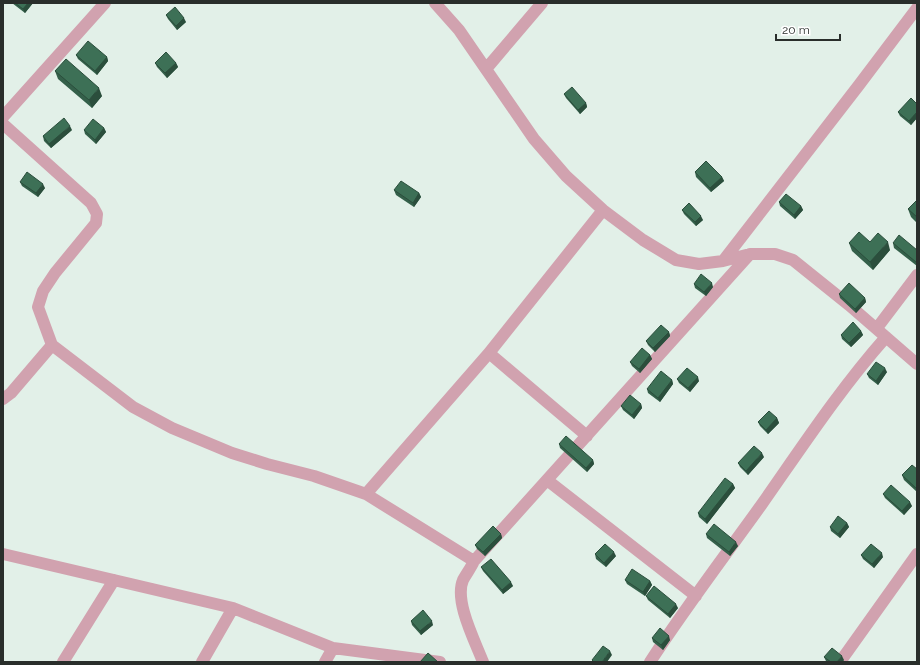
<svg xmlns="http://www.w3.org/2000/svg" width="920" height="665" viewBox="0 0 920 665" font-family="Raleway,sans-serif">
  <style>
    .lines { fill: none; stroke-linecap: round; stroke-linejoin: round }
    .minor { stroke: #d1a2af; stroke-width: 12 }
    .wall { fill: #34604a }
    .shaded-wall { fill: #2b4e3c }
    .building { fill: #3d7056; stroke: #2b4e3c }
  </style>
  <rect width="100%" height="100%" fill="#e2f0e8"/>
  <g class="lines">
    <path class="minor" d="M435,3L459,30L534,139L566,176L603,210L643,240L676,260L699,264L723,261L750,254H775L793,260L849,305L917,364
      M486,69L542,3
      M3,117L105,3
      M3,124L91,203L97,214L96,223L55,273L43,291L38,307L52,345L133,407L172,428L232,453L267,464L314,476L366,494L474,561L750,254
      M723,261L859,85L917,8
      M877,328L917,275
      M489,353L587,436
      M3,399L11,393L52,345
      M547,480L696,596
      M366,494L489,353L603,210
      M3,554L233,608L333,648L440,662
      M474,561C471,568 466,574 463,580C454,601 475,641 483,662
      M63,662L114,580
      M202,662L233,608
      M325,662L333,648
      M650,662C685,608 724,557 762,504C802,447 840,389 886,337
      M840,662L917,554"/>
  </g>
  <path class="wall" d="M12,3H33L25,13Z
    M166,15L186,22L177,30L168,19Z
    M76,55L107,57L108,61L97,75L78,59Z
    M155,63H176L178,67L167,78L157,67Z
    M55,71L102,96L92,108L58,79Z
    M564,94L586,103L587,107L580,114L566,98Z
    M917,104V118L911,125L900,116L898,112Z
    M104,128L106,132L96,144L85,134L84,130Z
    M72,130L51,148L44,141L43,136Z
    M695,172L722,177L724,181L711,192L696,177Z
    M20,182L45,188L38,197L22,186Z
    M394,190L419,193L421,197L414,207L396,195Z
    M917,200V223L911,217L908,209Z
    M779,202L801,206L803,210L795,219L780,206Z
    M682,210L703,220L696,226L684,214Z
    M870,242L890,250L873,270L852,251L849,243Z
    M893,243L917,250V266L894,248Z
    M694,284L713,287L706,296L695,288Z
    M839,294L865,298L866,302L856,313L840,298Z
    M861,331L863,335L851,347L842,339L841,335Z
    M669,332L670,336L655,352L648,345L646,341Z
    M650,355L652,359L640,373L632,366L630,362Z
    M887,372L878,385L869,378L867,374Z
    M677,379L699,381L690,392L679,383Z
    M672,380L673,384L660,402L648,393L647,389Z
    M641,404L642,408L634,419L623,410L621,406Z
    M777,418L779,423L768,434L760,426L758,422Z
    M559,444L593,460L594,464L587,472L560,448Z
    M764,457L748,475L740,467L738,463Z
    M917,469V492L904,480L902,475Z
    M733,484L735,488L707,524L699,517L698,513Z
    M883,494L912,506L904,515L885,498Z
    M847,523L849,527L840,538L831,531L830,527Z
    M501,534L502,538L485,556L477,549L475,545Z
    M706,534L738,546L730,556L707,538Z
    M595,554L616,556L606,567L596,559Z
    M861,555L883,557L874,568L863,559Z
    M481,567L513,586L503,594L483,571Z
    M625,580L650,581L652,585L645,596L627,584Z
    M646,596L678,608L670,618L648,600Z
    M411,621L433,625L421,635L412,625Z
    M652,638L670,640L663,650L653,642Z
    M824,657L844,660L842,662H827L826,661Z"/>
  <path class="shaded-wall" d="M28,3H33L25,13L23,9Z
    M184,18L186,22L177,30L176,26Z
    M107,57L108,61L97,75L95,71Z
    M176,63L178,67L167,78L165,73Z
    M99,88L102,96L92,108L89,100Z
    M586,103L587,107L580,114L578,110Z
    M917,112V118L911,125L909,121Z
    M70,126L72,130L51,148L49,144Z
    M104,128L106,132L96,144L95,140Z
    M722,177L724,181L711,192L710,188Z
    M43,184L45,188L38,197L36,193Z
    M419,193L421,197L414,207L413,203Z
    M801,206L803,210L795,219L794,215Z
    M701,216L703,220L696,226L695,222Z
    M888,242L890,250L873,270L870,262Z
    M712,283L713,287L706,296L704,292Z
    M865,298L866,302L856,313L855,309Z
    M861,331L863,335L851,347L849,343Z
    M669,332L670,336L655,352L653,348Z
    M650,355L652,359L640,373L639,369Z
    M885,368L887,372L878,385L876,381Z
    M698,377L699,381L690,392L688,388Z
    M672,380L673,384L660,402L658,398Z
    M641,404L642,408L634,419L632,415Z
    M777,418L779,423L768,434L766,430Z
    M762,453L764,457L748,475L746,471Z
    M593,460L594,464L587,472L586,468Z
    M733,484L735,488L707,524L705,519Z
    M910,502L912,506L904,515L902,511Z
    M847,523L849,527L840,538L838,534Z
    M501,534L502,538L485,556L483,552Z
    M736,542L738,546L730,556L729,552Z
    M614,552L616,556L606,567L604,563Z
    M882,553L883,557L874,568L872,564Z
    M650,581L652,585L645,596L643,592Z
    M511,582L513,586L503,594L502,590Z
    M676,604L678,608L670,618L668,614Z
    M432,621L433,625L421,635L420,631Z
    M669,636L670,640L663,650L661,645Z
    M610,651L612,655L607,662H602Z
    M842,656L844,660L842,662H837Z"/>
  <path class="building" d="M15,3H28L23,9Z
    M175,7L184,18L176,26L166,15Z
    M88,41L107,57L95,71L76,55Z
    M166,52L176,63L165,73L155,63Z
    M66,59L99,88L89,100L55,71Z
    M572,87L586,103L578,110L564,94Z
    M911,98L917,104V112L909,121L898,112Z
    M64,118L70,126L49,144L43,136Z
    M93,119L104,128L95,140L84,130Z
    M706,161L722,177L710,188L695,172Z
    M27,172L43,184L36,193L20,182Z
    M401,181L419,193L413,203L394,190Z
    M786,194L801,206L794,215L779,202Z
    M917,200V217L908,209Z
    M689,203L701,216L695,222L682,210Z
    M859,232L870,242L878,233L888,242L870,262L849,243Z
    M899,235L917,250V262H916L893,243Z
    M701,274L712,283L704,292L694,284Z
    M849,283L865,298L855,309L839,294Z
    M853,322L861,331L849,343L841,335Z
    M661,325L669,332L653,348L646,341Z
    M642,348L650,355L639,369L630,362Z
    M876,362L885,368L876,381L867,374Z
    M687,368L698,377L688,388L677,379Z
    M661,371L672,380L658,398L647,389Z
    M630,395L641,404L632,415L621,406Z
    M769,411L777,418L766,430L758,422Z
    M566,436L593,460L586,468L559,444Z
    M754,446L762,453L746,471L738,463Z
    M912,465L917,469V489L902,475Z
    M725,478L733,484L705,519L698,513Z
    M891,485L910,502L902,511L883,494Z
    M838,516L847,523L838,534L830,527Z
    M714,524L736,542L729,552L706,534Z
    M493,526L501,534L483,552L475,545Z
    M605,544L614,552L604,563L595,554Z
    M871,544L882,553L872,564L861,555Z
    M491,559L511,582L502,590L481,567Z
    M632,569L650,581L643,592L625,580Z
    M654,586L676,604L668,614L646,596Z
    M423,610L432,621L420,631L411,621Z
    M660,628L669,636L661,645L652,638Z
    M603,646L610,651L602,662H594L592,660Z
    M832,648L842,656L837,662H831L824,657Z
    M428,653L438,662H420Z"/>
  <rect width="920" height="665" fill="none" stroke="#292e2b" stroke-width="8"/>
  <path d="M776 34v6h64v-6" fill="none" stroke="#292e2b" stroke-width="2"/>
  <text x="782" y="34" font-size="12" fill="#292e2b" stroke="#ffffff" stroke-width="3" paint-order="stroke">20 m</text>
</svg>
